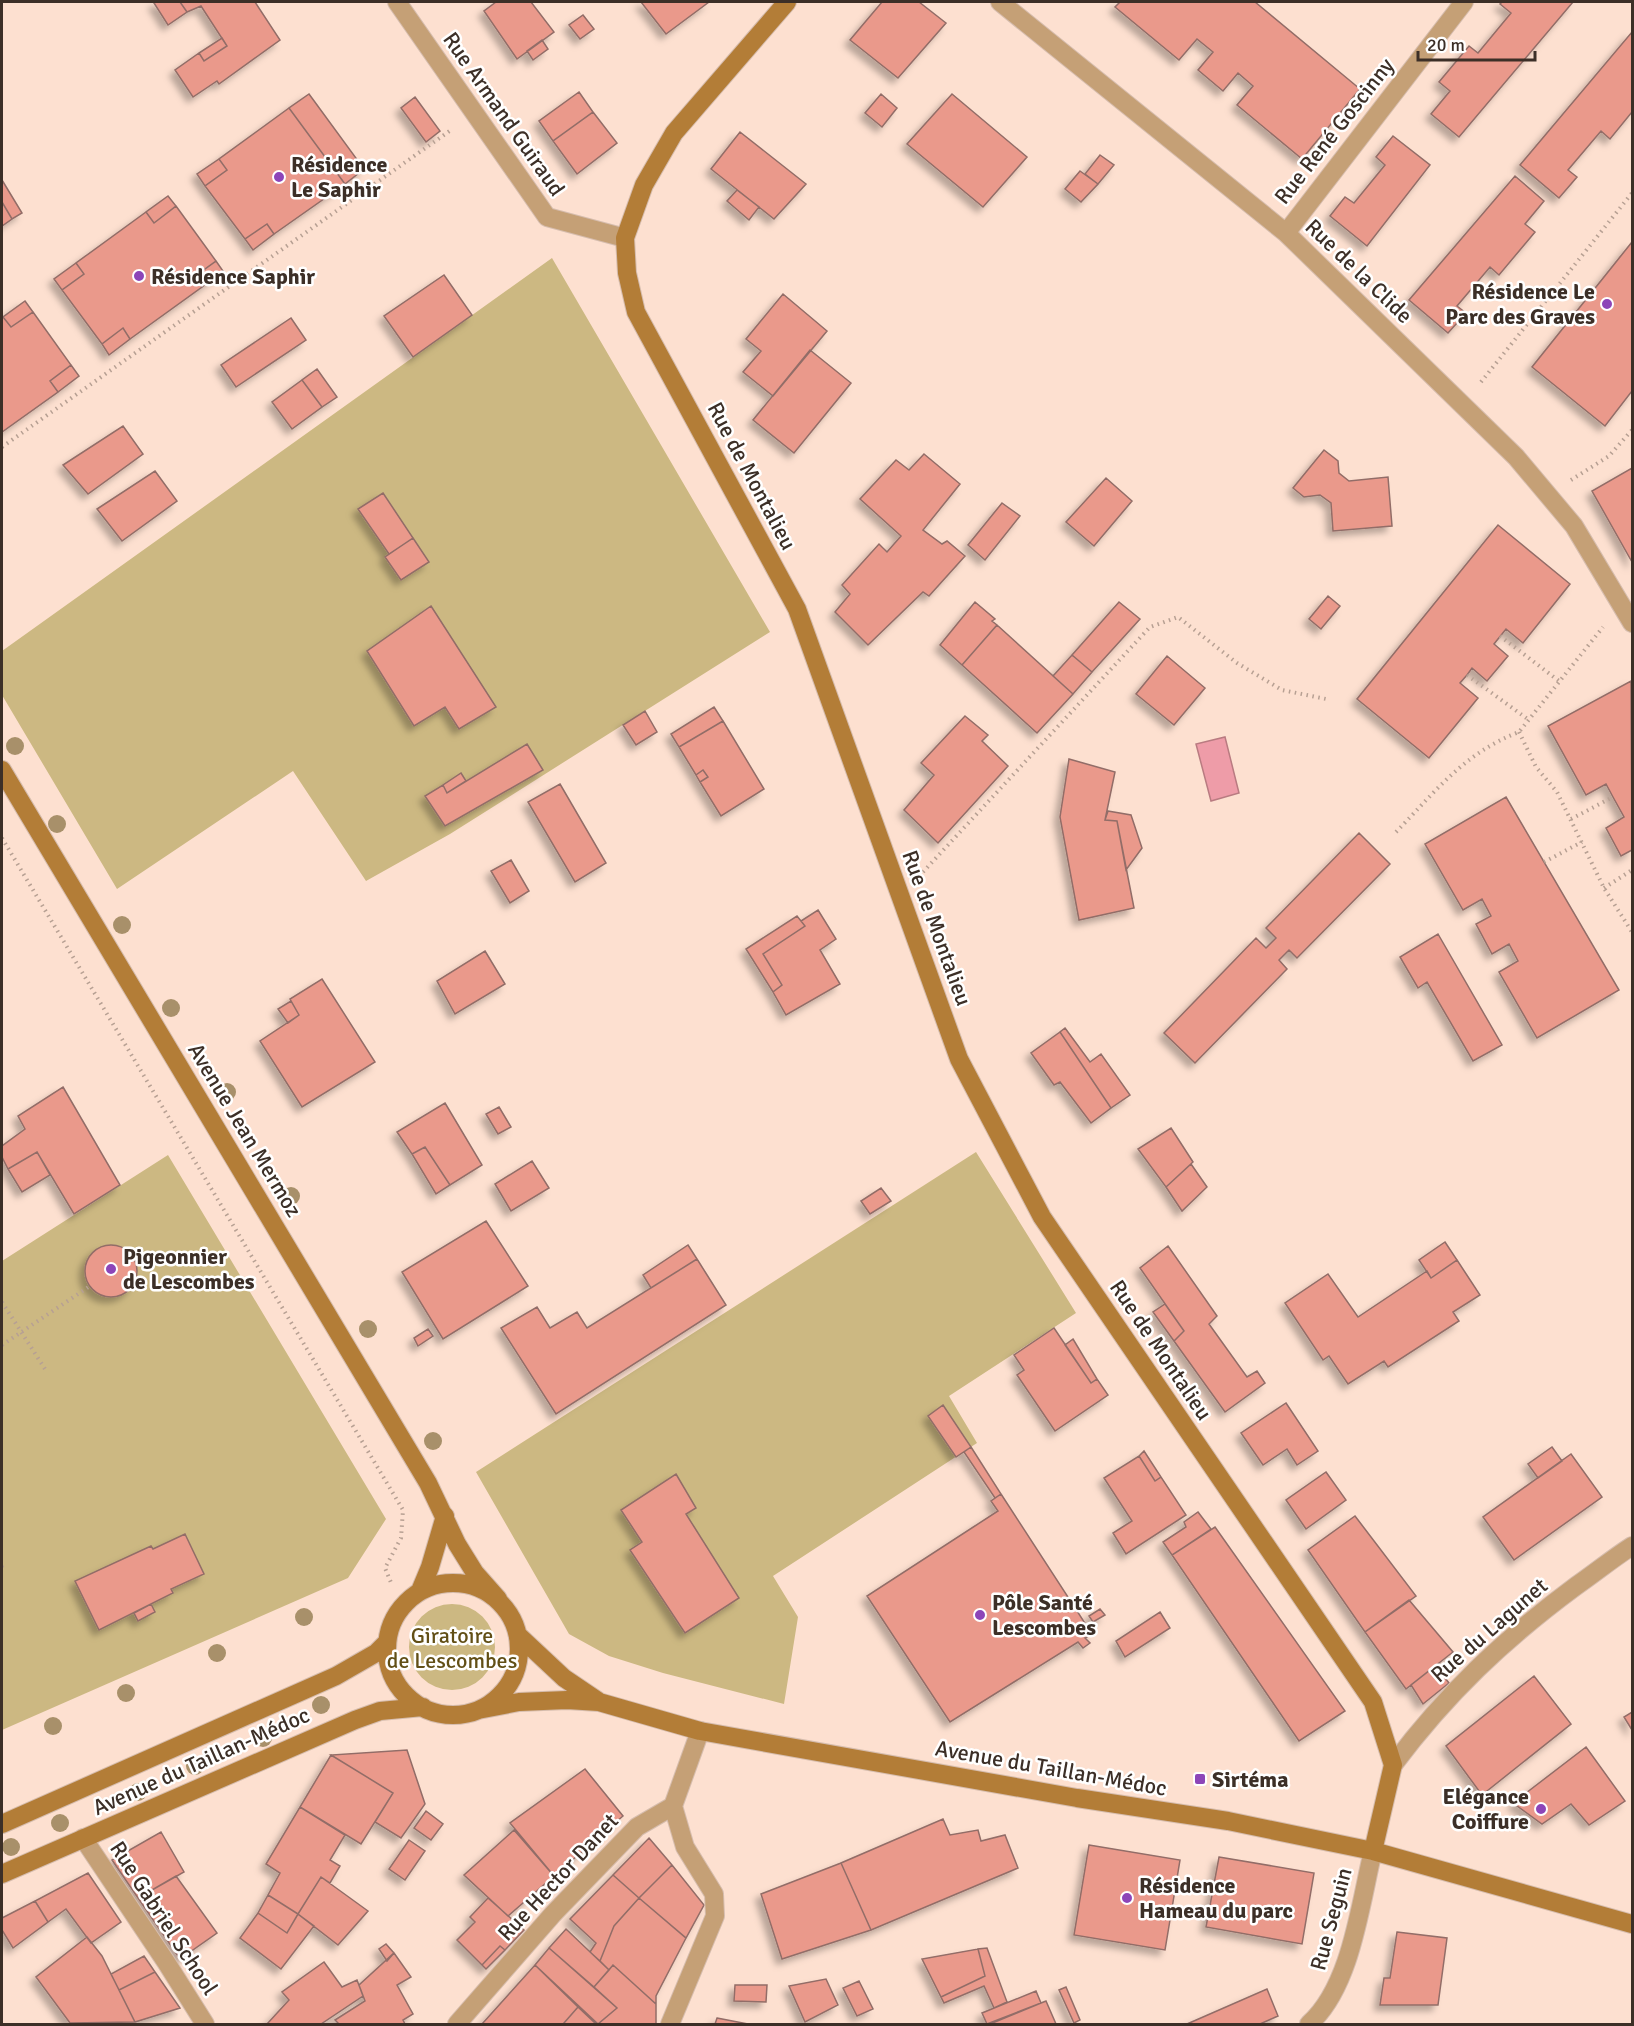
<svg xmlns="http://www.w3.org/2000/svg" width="1634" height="2026" viewBox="0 0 1634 2026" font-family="Signika,sans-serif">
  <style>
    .green { fill: #ccb882 }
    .water { fill: #ee9ca8; stroke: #b97b81; stroke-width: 1.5 }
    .building { fill: #ea998b; stroke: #926d67; stroke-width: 1.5; filter: url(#shadow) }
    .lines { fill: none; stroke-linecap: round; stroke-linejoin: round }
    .street-casing { stroke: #d6bdae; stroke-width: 20 }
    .secondary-casing { stroke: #d6bdae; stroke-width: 20 }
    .path { stroke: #b7a093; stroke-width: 4; stroke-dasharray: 1.5 4.5; stroke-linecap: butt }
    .street { stroke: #c5a076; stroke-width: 18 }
    .secondary { stroke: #b37d37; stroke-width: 18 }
    .tree { fill: #a8906a }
    .poi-dot { fill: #8d45b8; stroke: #fff; stroke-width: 2 }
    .labels { text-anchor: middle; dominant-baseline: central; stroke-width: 5; stroke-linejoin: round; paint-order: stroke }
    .street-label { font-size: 22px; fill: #3c2f27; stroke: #fff }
    .poi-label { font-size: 22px; font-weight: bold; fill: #3c2f27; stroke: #fff; text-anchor: start }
    .park-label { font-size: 22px; fill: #624f16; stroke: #fff }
  </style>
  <defs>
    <filter id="shadow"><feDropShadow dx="-5.5" dy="5.5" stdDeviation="3" flood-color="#0004"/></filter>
  </defs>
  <rect width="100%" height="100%" fill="#fde0d0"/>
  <path class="green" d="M552,258L770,632L450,834L366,881L293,771L117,889L2,695V651Z
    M976,1152L1076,1313L949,1396L977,1443L773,1576L798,1617L784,1704L663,1673L609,1656L569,1634L476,1472Z
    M168,1155L386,1519L348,1578L2,1730V1261Z
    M409 1647a43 43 0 1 1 86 0a43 43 0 1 1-86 0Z"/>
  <path class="water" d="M1225,737L1239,793L1211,801L1196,744Z"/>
  <path class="building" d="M156,2H180L187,12L168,25L154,3Z
    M180,2H255L280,40L219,84L217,81L193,97L175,70L199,53L204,61L227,46L201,6L187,12Z
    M496,2H531L554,32L517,59L484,11Z
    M641,2H709L666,34Z
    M882,2H919L946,23L898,78L850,40Z
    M1120,2H1255L1360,89L1302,159L1237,105L1253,86L1238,73L1223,91L1198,70L1213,52L1197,39L1179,60L1115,7Z
    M1502,2H1573L1459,137L1431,114L1450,91L1439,82L1469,46L1478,53L1511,13L1500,4Z
    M583,15L594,29L580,39L569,25Z
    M1632,32V112L1610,139L1601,131L1568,170L1577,177L1559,198L1520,165Z
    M222,38L227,46L204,61L199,53Z
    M542,40L548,49L533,60L527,51Z
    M579,92L593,112L553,141L539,121Z
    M309,94L364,169L345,184L289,108Z
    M881,94L897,108L882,127L865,113Z
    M952,94L1027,157L983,207L907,144Z
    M415,97L440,131L426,142L401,108Z
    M289,108L345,184L274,234L267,224L245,239L205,186L227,170L219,159Z
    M593,112L617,143L577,174L553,141Z
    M740,132L806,184L774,219L711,169Z
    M1393,136L1430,165L1367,246L1330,216L1345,197L1354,203L1385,165L1376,157Z
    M1100,155L1114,165L1098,184L1085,174Z
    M219,159L227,170L205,186L197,174Z
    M1080,171L1098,184L1081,202L1065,189Z
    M1515,176L1544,201L1525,224L1535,232L1499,275L1490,267L1457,306L1466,313L1448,333L1409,300Z
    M2,180L22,213L12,219L2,202Z
    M737,190L759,207L749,220L727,201Z
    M168,196L176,206L154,223L146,212Z
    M2,202L12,219L2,226Z
    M176,206L216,261L194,277L202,287L130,339L123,328L102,344L62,290L84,274L76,263L146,212L154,223Z
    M267,224L274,234L253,250L245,239Z
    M1632,242V391L1605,426L1532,367Z
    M216,261L223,271L202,287L194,277Z
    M76,263L84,274L62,290L54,279Z
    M444,275L472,315L413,357L384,316Z
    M783,294L827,331L773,396L743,372L761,351L746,339Z
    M25,301L33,312L11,327L3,317Z
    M33,312L71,365L50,381L58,392L2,432V318L3,317L11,327Z
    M291,318L306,340L236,387L221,365Z
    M123,328L130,339L109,355L102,344Z
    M810,350L851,383L794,453L753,420Z
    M71,365L79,376L58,392L50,381Z
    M317,369L337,397L322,407L302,380Z
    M302,380L322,407L292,429L272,402Z
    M123,426L143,454L88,494L63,465Z
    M1324,450L1338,461L1339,473L1349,481L1388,477L1392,526L1333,531L1331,503L1320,495L1304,497L1293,488Z
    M924,454L960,484L923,530L942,544L947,541L965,556L929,596L923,592L868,645L835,612L850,594L842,585L879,544L887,552L901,536L860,499L896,460L909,470Z
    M1632,468V562L1592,491Z
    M155,471L177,501L122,541L97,509Z
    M1106,478L1132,501L1094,546L1066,522Z
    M383,493L413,538L389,554L358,509Z
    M1002,503L1020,516L985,560L968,545Z
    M1498,525L1570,584L1523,643L1506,629L1494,644L1508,656L1487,681L1472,668L1467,675L1460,683L1478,698L1429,758L1357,699Z
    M413,538L429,562L401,580L385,557Z
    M1328,596L1340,606L1321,629L1309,619Z
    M975,602L995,619L992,621L997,625L962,665L940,645Z
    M1119,602L1140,619L1092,672L1072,655Z
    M431,606L496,707L459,729L445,707L414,726L367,651Z
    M997,625L1073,694L1037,733L962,665Z
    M1072,655L1092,672L1073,694L1053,676Z
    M1167,656L1205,688L1174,725L1136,694Z
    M1631,681L1632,850L1621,856L1606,828L1624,817L1613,797L1606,784L1586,795L1548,726Z
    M714,707L723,721L679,747L671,734Z
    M645,711L657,732L636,745L623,725Z
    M965,716L988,735L982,741L1008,766L938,843L904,810L934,775L921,763Z
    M723,721L764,789L721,816L700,782L708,777L703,770L696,775L679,747Z
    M527,744L543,770L445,826L425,796L443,785L447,793Z
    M1069,759L1115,772L1105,820L1117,821L1134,908L1079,920L1060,817Z
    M703,770L708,777L700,782L696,775Z
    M461,773L466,781L447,793L443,785Z
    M560,784L606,863L575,882L528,802Z
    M1506,797L1619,990L1537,1038L1499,972L1518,961L1509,944L1492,954L1476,924L1491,916L1482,899L1463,910L1425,844Z
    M1108,811L1131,815L1142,848L1126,870L1117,821L1105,820Z
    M1359,833L1390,864L1297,958L1289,950L1279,960L1287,969L1195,1063L1164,1033L1256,938L1266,948L1276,938L1266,928Z
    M511,860L529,891L510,903L491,871Z
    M818,910L836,939L820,950L840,984L786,1015L773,992L782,985L763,954L805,926L801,921Z
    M797,916L805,926L763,954L782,985L773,992L746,949Z
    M1438,934L1502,1045L1473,1061L1427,982L1418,988L1400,957Z
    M485,951L505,984L455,1014L437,981Z
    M322,979L375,1062L302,1107L260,1041L299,1015L290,999Z
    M291,1001L299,1015L288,1023L278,1009Z
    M1065,1028L1090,1062L1101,1054L1130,1095L1111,1108L1060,1032Z
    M1060,1032L1111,1108L1091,1123L1060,1082L1054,1085L1031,1053Z
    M63,1087L120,1185L74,1214L37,1152L8,1169L2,1157V1146L25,1129L18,1116Z
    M445,1103L482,1165L450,1185L425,1147L412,1154L397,1132Z
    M499,1107L511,1127L498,1134L486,1114Z
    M1171,1128L1193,1162L1166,1187L1138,1149Z
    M425,1147L450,1185L436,1194L412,1154Z
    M37,1152L50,1175L22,1192L8,1169Z
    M532,1161L549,1188L511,1211L495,1184Z
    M1191,1164L1207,1187L1182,1211L1166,1187Z
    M881,1188L891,1201L870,1214L861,1201Z
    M486,1221L528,1286L443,1339L402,1272Z
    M1445,1242L1457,1260L1431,1278L1419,1260Z
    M688,1245L697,1259L651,1288L643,1275Z
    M85 1271a26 26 0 1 1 52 0a26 26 0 1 1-52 0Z
    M1168,1246L1217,1316L1209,1324L1247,1377L1257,1371L1265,1383L1225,1412L1174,1341L1184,1331L1140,1268Z
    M697,1259L726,1305L556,1414L501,1328L537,1307L550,1328L577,1312L587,1328Z
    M1457,1260L1480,1295L1453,1312L1459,1321L1388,1367L1384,1361L1348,1384L1329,1356L1323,1360L1285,1303L1328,1274L1358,1317L1427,1271L1431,1278Z
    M1165,1304L1184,1331L1174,1341L1153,1312Z
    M1054,1328L1091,1383L1097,1379L1108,1395L1055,1431L1017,1375L1024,1370L1014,1355Z
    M428,1329L433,1336L418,1346L414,1338Z
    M1073,1339L1097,1379L1091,1383L1065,1345Z
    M1286,1403L1318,1451L1297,1465L1287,1449L1263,1465L1241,1433Z
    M943,1405L971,1447L956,1457L928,1416Z
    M971,1447L1001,1494L995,1498L964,1452Z
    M1552,1447L1562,1461L1538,1478L1528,1464Z
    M1144,1451L1161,1477L1155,1481L1139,1456Z
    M1571,1454L1602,1497L1514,1560L1483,1517Z
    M1139,1456L1155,1481L1161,1477L1186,1515L1126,1554L1113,1533L1132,1521L1104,1478Z
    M1326,1472L1346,1500L1306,1529L1286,1500Z
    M676,1474L696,1508L686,1514L739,1598L685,1633L630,1550L642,1542L621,1510Z
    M1001,1494L1092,1634L1085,1638L1090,1643L1083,1648L1078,1642L950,1722L867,1596L998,1511L991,1501Z
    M1198,1512L1211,1529L1172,1555L1163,1542L1186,1527L1184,1522Z
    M1355,1516L1416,1596L1365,1632L1308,1550Z
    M1215,1527L1345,1711L1299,1741L1172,1555Z
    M185,1534L204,1574L171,1589L173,1593L99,1630L75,1581L151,1546L153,1549Z
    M1409,1600L1453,1652L1406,1689L1365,1632Z
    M151,1604L155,1612L138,1621L134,1613Z
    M1100,1609L1105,1615L1093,1622L1089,1616Z
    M1160,1612L1170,1628L1125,1657L1116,1641Z
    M1435,1666L1449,1683L1423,1704L1411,1685Z
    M1534,1676L1571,1724L1482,1795L1446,1746Z
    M1632,1712V1730L1624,1717Z
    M1586,1747L1625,1801L1589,1825L1571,1804L1542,1824L1513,1803Z
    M407,1750L425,1804L401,1838L375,1822L393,1793L331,1755Z
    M331,1755L393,1793L361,1844L300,1807Z
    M585,1769L623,1816L554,1876L510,1823Z
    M300,1807L345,1835L330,1860L340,1866L330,1883L321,1877L298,1914L268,1895L280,1873L266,1864Z
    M426,1811L443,1824L431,1840L414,1828Z
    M943,1819L950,1835L978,1830L981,1841L1005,1835L1018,1868L871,1930L841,1863Z
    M514,1830L554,1876L508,1916L464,1875Z
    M161,1832L184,1872L138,1898L112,1860Z
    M649,1838L672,1865L639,1898L613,1875Z
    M409,1840L425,1851L405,1880L389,1869Z
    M1089,1845L1180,1860L1165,1950L1074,1935Z
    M1219,1857L1314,1873L1302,1944L1206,1927Z
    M841,1863L871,1930L782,1959L761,1894Z
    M672,1865L704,1905L686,1938L639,1898Z
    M88,1873L121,1922L91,1943L66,1909L48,1922L35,1901Z
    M613,1875L639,1898L614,1926L600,1961L590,1952L596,1943L570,1919Z
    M176,1876L217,1933L180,1959L138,1898Z
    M321,1877L368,1911L338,1945L298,1914Z
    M268,1895L298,1914L287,1933L258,1913Z
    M488,1898L524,1930L505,1950L500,1946L482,1965L457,1940L475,1922L470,1917Z
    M639,1898L686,1938L656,1996V2004L613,1965L609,1970L600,1961L614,1926Z
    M35,1901L48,1922L13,1948L2,1930V1918Z
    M258,1913L287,1933L298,1914L314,1926L281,1969L240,1938Z
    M566,1929L609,1970L594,1987L549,1948Z
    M1397,1932L1447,1938L1438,2005H1380L1384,1978H1390Z
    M87,1937L102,1956L135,2022L70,2023L36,1977Z
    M386,1944L394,1953L387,1961L379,1949Z
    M500,1946L505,1950L486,1969L482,1965Z
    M549,1948L617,2008L598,2024L535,1965Z
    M987,1948L1007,2002L994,2008L984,1986L944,2003L941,1997L985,1976L978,1949Z
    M978,1949L985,1976L941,1997L922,1959Z
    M394,1953L411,1977L397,1985L413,2014L403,2020L405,2024H339L335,2020L365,2001L359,1985Z
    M144,1956L155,1972L119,1990L111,1974Z
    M324,1962L342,1987L357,1980L363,1996L321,2024H267L289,2000L282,1992Z
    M535,1965L578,2007L564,2023L565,2024H482Z
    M613,1965L656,2004V2024H598L617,2008L594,1987Z
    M155,1972L180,2008L135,2022L119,1990Z
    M826,1979L838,2005L805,2022L789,1986Z
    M859,1981L873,2009L857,2016L843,1988Z
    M735,1985H767L766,2002L734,2001Z
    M1066,1987L1080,2020L1074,2023L1059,1990Z
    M1267,1989L1278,2016L1260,2024H1187Z
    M1036,1991L1041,2003L987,2024L982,2013Z
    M1046,2001L1056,2024H990L1041,2003Z
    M578,2007L596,2024H565L564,2023Z
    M717,2018L748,2024H715Z"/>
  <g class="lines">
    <g class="street-casing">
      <path id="street" d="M397,2L547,217L625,238
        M1000,2L1286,233L1516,457L1574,526L1632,623
        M1286,233L1464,2
        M1393,1765C1447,1693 1503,1640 1576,1586C1595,1573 1613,1558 1632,1546
        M83,1838L166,1962L205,2024
        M457,2024L553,1914L637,1827L673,1806L700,1731
        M670,2024L715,1916L714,1894L685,1847L673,1806
        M1309,2024C1351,1987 1360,1905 1373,1851"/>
    </g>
    <g class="secondary-casing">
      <path id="secondary" d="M787,2L674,133L644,185L625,238L627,273L636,312L797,609L959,1059L1042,1217L1373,1702L1393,1765L1373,1851
        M2,770L428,1483L457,1544L475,1573L498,1599
        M387 1649a66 66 0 1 1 132 0a66 66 0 1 1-132 0Z
        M420,1591L430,1567L445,1516
        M518,1635L564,1678L598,1701
        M478,1710L519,1702L567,1700L599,1702L700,1731L1077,1798L1228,1821L1373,1851L1632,1924
        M2,1824L336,1676L376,1653L387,1642
        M2,1874L355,1720L380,1711L423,1707"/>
    </g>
    <path class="path" d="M1481,382L1632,193
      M2,447L451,130
      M1571,480L1609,456L1632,430
      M1500,636L1559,681
      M1467,675L1529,720
      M1519,732L1536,767L1557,792L1604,888L1632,932
      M1571,819L1613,797
      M1396,832C1436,791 1464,753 1519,732L1603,627
      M2,838L403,1510L401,1538L385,1568L392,1585
      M1544,862L1582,842
      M923,872L1150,627L1178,617L1237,663L1282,690L1326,699
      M1604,888L1632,870
      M2,1302L45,1369
      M2,1345L90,1286
      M2,1566L4,1565"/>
    <use href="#street" class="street"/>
    <use href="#secondary" class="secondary"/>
  </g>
  <g class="tree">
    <circle cx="15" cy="746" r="9"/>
    <circle cx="57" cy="824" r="9"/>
    <circle cx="122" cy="925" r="9"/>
    <circle cx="171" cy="1008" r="9"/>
    <circle cx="227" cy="1092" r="9"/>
    <circle cx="291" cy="1196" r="9"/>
    <circle cx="368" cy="1329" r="9"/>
    <circle cx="433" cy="1441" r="9"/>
    <circle cx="304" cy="1617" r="9"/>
    <circle cx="217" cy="1653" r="9"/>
    <circle cx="126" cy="1693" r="9"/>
    <circle cx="321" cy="1705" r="9"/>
    <circle cx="53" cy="1726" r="9"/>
    <circle cx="263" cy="1738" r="9"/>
    <circle cx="195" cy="1766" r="9"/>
    <circle cx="138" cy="1792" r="9"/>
    <circle cx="60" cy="1823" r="9"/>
    <circle cx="11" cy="1847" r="9"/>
  </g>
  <g class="poi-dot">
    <circle cx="279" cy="177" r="6"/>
    <circle cx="139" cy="276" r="6"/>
    <circle cx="1607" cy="304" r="6"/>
    <circle cx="111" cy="1269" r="6"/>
    <circle cx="980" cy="1615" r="6"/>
    <rect x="1194" y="1773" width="12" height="12" rx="3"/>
    <circle cx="1541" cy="1809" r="6"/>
    <circle cx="1127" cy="1898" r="6"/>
  </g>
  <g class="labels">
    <g class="street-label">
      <text transform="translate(504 114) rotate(55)">Rue Armand Guiraud</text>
      <text transform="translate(1334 131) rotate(-52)">Rue René Goscinny</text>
      <text transform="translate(1359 271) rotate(44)">Rue de la Clide</text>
      <text transform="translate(752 476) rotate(62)">Rue de Montalieu</text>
      <text transform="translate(937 928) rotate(70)">Rue de Montalieu</text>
      <text transform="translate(245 1130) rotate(59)">Avenue Jean Mermoz</text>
      <text transform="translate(1161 1350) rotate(56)">Rue de Montalieu</text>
      <text transform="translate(1489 1630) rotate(-41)">Rue du Lagunet</text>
      <text transform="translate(201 1761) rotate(-24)">Avenue du Taillan-Médoc</text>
      <text transform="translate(1051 1768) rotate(10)">Avenue du Taillan-Médoc</text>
      <text transform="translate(558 1877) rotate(-47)">Rue Hector Danet</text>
      <text transform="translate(164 1918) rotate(57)">Rue Gabriel School</text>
      <text transform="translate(1331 1919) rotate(-75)">Rue Seguin</text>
    </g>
    <g class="poi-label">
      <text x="291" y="164">Résidence<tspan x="291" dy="25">Le Saphir</tspan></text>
      <text x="151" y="276">Résidence Saphir</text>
      <text x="1595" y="291" text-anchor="end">Résidence Le<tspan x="1595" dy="25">Parc des Graves</tspan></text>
      <text x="123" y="1256">Pigeonnier<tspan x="123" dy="25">de Lescombes</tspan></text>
      <text x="992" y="1602">Pôle Santé<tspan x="992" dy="25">Lescombes</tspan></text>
      <text x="1212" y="1779">Sirtéma</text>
      <text x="1529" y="1796" text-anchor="end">Elégance<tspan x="1529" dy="25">Coiffure</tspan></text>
      <text x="1139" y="1885">Résidence<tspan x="1139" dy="25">Hameau du parc</tspan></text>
    </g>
    <g class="park-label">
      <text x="452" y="1635">Giratoire<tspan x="452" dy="25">de Lescombes</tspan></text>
    </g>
  </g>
  <rect width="1634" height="2026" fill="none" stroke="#3c2f27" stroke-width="6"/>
  <path d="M1418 51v9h117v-9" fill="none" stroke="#3c2f27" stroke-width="3"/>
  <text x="1427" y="51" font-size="18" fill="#3c2f27" stroke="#ffffff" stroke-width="4.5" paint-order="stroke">20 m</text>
</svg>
